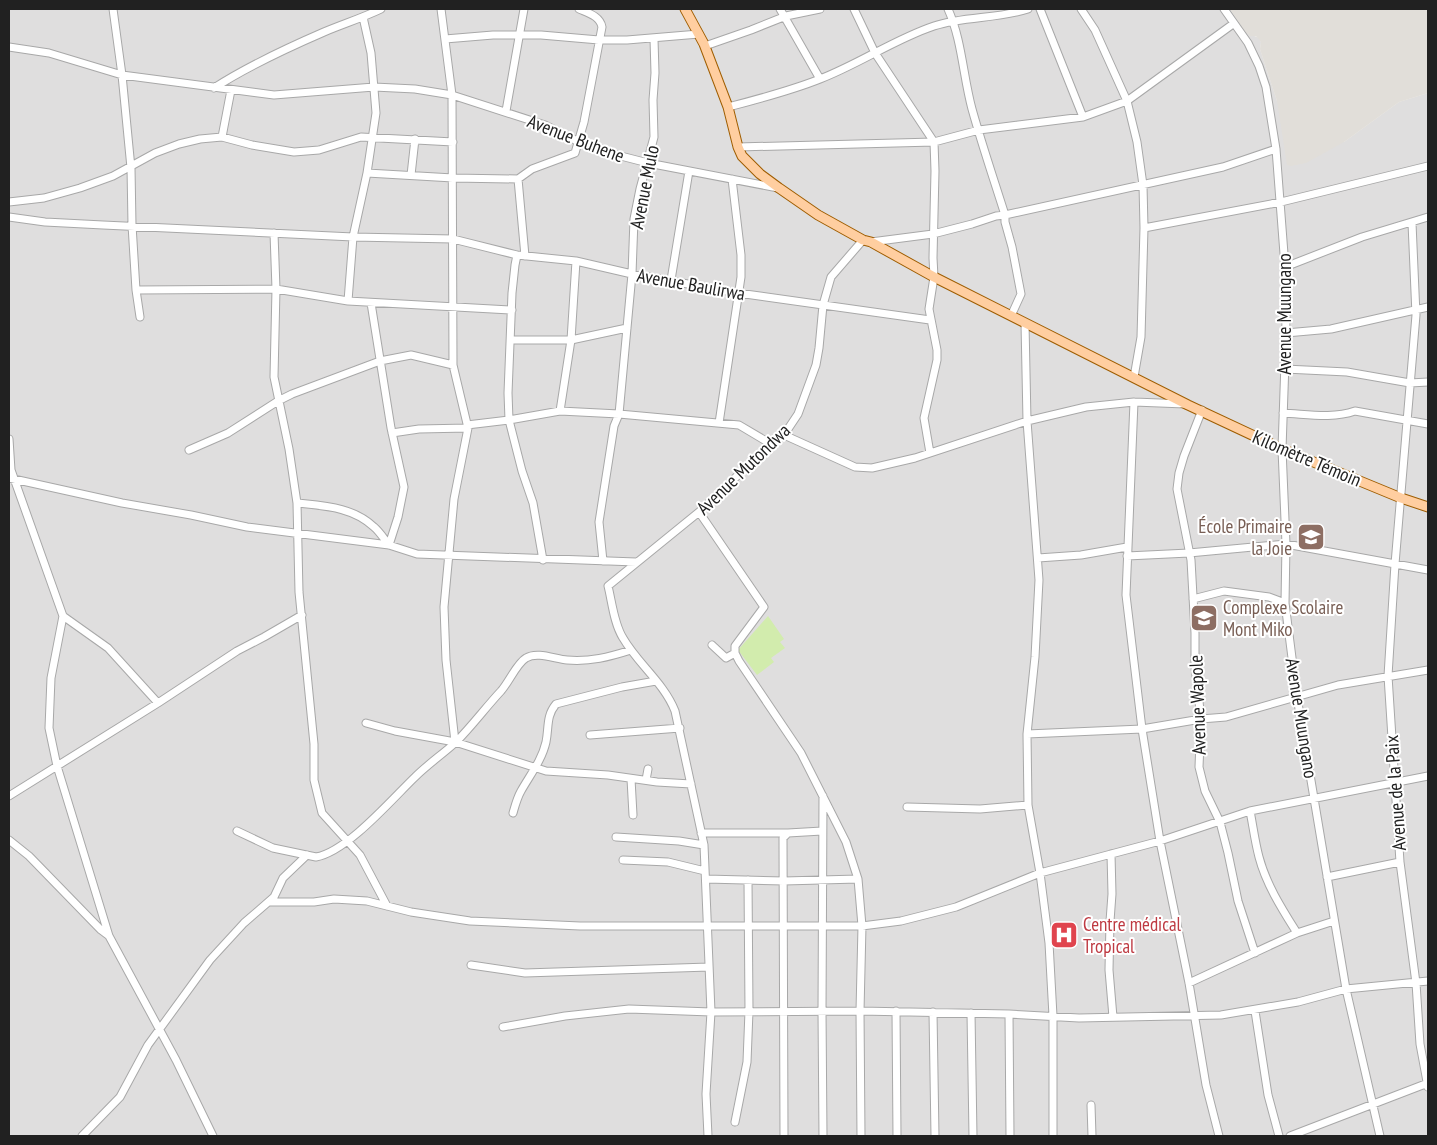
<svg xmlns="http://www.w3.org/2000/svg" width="1437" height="1145" viewBox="0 0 1437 1145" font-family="'PT Sans Narrow',sans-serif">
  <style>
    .residential { fill: #dfdede }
    .airport { fill: #e1ded9 }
    .grass { fill: #d2ecad }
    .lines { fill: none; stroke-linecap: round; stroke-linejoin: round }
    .minor-casing { stroke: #a8a8a8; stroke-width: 9 }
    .major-casing { stroke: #9f5d00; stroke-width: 11 }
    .minor { stroke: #fff; stroke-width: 7 }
    .major { stroke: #ffcea0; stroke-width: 9 }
    .labels { text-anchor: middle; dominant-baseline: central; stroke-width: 4; stroke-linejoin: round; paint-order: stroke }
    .street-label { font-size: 19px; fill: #212121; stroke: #fff }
    .education-label { font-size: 19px; fill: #785e54; stroke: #fff; text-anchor: end }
    .health-label { font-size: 19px; fill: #be3a42; stroke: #fff; text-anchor: start }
  </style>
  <rect width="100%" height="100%" fill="#f2eee8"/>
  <path class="residential" d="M9,9H1230L1245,32L1259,38L1261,42L1260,49L1277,101L1344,142L1399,102L1428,93V1136H9Z"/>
  <path class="airport" d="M1230,9H1428V93L1399,102L1344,142L1306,163L1291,166L1287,165L1277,101L1260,49L1261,42L1256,36H1250L1245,32Z"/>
  <path class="grass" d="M768,616L784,639L780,642L785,648L771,658L774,662L757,675L738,650Z"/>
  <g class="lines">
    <g class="minor-casing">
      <path id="minor" d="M113,9L122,75L131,168L132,225L136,290L140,317
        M441,9L452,95L453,365L468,428L454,499L444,607L446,660L455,742
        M780,9L820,79
        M854,9L875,53L934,142L935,171L933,258L934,277L929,309L937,350V360L924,418L930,453
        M948,9C962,40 963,76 972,109C982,145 994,180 1005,215V222L1012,247L1021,294L1011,316
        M1040,9L1083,117
        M1081,9L1095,30L1127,101L1137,142L1143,185L1144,228L1141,337L1134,377
        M1224,9L1248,43L1259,66L1266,87L1276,149L1285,267L1286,333L1282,449L1286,544L1285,603L1297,697L1346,989L1380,1136
        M445,39L493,35H541L599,40H627L699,34
        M705,46L751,30L786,16L820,9
        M9,47L49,53L122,75L274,95L374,87L415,89L452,95L545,125L579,142L617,155L648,163L778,188
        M214,88C248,66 287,48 324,32C343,24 362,18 381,9
        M728,107C759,99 790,91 820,79C859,64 895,39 934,26C965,16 998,19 1028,9
        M506,111L524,9
        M222,137L231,90
        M738,147L934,142L979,130L1083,117L1127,101L1233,24
        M367,173L453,178L518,179L532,169L575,153L584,122L602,27C600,16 588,13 579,9
        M411,175L415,139
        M518,179L525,256
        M9,202L44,198L80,188L113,176L155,153L179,144L200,139L222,137L252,145L294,152L319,150L361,137L453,142
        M9,217L45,222L103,225L353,237L453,239L517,255L576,261L632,274L738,293L930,320
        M1412,223L1416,315L1395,564L1388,676L1400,862L1416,983L1420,1044L1428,1087
        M1144,228L1281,202L1428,166
        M274,233L276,289L274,377L289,449L297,503L299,592L314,744V780L322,813L360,855L387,906
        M871,242L933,234L972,224L996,216L1005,215L1223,167L1276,149
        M517,255L515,265L512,293L508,393L509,420L522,471L533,503L543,560
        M1285,267L1362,237L1428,217
        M671,280L689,171
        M136,290L276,289L348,301L512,310
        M348,301L353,237L367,173L376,113L371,53L363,17
        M371,303L391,428L404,487L398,517L389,545
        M1025,323L1027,421L1039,580L1035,657L1027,734L1028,805L1040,873L1049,943L1053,1016V1136
        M1286,333L1331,329L1428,307
        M511,340H571L627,328
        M1285,369L1347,372L1410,383L1428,382
        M1134,402L1126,595L1142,729L1160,841L1189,983L1206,1085L1219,1136
        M1202,410L1184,456L1179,473L1177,489L1191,560L1195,633V667L1201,719L1199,767L1205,791L1220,822L1228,853L1238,901L1255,953
        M560,411L571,340L576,261
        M1283,413C1307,414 1332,419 1355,411L1428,424
        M719,423L741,277V255L732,179
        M467,425L509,420L560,411L619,414L739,425L771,444
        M392,433L419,429L468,428
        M784,435L855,467L872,468L915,458L1027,421L1086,407L1134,402L1185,404
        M9,439L11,470L63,616L51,678L49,728L57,766L109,936L176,1060L213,1136
        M189,450L228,433L278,401L292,394L380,361L411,355L453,365
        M9,478L122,503L191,515L247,527L389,545L417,554L636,562
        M297,503C325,506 353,507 374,527C380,532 384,539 389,545
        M699,512L764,607L735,646V653L739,661L801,753L846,842L858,879L862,926L860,1011L861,1136
        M1127,556L1189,553L1286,544L1428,570
        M1038,558L1081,555L1127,547
        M603,561L599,522L614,426L619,414L632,274L634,219L640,189L654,137L653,100L655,73L654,39
        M1193,599L1224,591L1269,597L1285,603
        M63,616L108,648L158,703
        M712,645L726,658L735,653
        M366,723L395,731L455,742L546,771L608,775L657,782L691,784
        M1027,734L1142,729L1201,719L1226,717L1338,685L1428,670
        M590,735L680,728
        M631,779L633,815
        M646,780L648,769
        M9,796L158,703L237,651L264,637L302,615
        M907,807L980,809L1028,805
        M1250,811C1253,826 1255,842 1259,857C1266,884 1282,909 1297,933
        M513,813C515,806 517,798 521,791C530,775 542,760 546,742C549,727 546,716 556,704L622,687L656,681
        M237,831L273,848L316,857C347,852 393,798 415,777C428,764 443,754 456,742C472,726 486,707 501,691C509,682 517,663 526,658C537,651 555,659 567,660C590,662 609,657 631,650
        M701,833H788
        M616,837L679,841L704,845
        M9,840L29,856L101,930L109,936
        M1111,854L1112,894L1110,921L1109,970L1113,1017
        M623,860L668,862L705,871
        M1327,877L1400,862
        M706,879L784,881L858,879
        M270,902H314L334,899L367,901L411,912L470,921L580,926H862L901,921L956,907L1040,873L1160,841L1250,811L1428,776
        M471,965L525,973L709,967
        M1189,983L1297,933L1334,921
        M896,1011L897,1136
        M1255,1011L1268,1095L1279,1136
        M933,1012L935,1136
        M971,1013L973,1136
        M1009,1014L1010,1136
        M503,1027L565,1016L629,1009L711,1012L860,1011L1009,1014L1079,1018L1221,1015L1298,1002L1346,989L1428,981
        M1091,1105L1092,1136
        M735,1122L747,1062L749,1011L748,880
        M82,1136L120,1097L148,1045L210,960L244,923L274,897L283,878L307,855
        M708,1136L706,1094L711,1012L704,845L675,711C664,683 638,664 623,638C614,624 612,602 608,586L699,512L771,444L784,435L798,414L816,365L819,348L823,305L831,277L863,240
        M784,1136L783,838L788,833L822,831
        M823,1136L822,1011L823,796
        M1290,1136L1428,1083"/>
    </g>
    <g class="major-casing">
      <path id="major" d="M685,9L704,44L728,107L738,147L742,156L760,174L779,188L818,215L863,240L871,242L934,277L1188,405L1282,449L1401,498L1428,507"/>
    </g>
    <use href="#minor" class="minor"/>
    <use href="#major" class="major"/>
  </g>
  <defs>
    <g id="school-square" transform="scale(1.4375)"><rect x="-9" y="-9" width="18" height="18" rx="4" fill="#8d6e63" stroke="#fff"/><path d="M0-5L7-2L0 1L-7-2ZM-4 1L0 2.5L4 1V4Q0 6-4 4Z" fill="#fff"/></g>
    <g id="hospital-square" transform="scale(1.4375)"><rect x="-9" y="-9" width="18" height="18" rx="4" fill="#e0444e" stroke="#fff"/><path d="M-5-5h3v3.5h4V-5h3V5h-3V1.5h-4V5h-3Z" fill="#fff"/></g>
  </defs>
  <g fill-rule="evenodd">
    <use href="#school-square" x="1311" y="537"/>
    <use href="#school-square" x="1204" y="618"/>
    <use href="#hospital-square" x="1064" y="935"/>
  </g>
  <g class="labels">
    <g class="street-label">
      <text transform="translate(576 138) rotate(21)">Avenue Buhene</text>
      <text transform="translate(644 187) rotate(-79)">Avenue Mulo</text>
      <text transform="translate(691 284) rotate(10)">Avenue Baulirwa</text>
      <text transform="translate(1284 314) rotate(-90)">Avenue Muungano</text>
      <text transform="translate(1307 458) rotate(23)">Kilomètre Témoin</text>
      <text transform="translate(743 469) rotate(-44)">Avenue Mutondwa</text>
      <text transform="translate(1197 705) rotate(-92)">Avenue Wapole</text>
      <text transform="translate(1302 718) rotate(81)">Avenue Muungano</text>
      <text transform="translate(1395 793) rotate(-94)">Avenue de la Paix</text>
    </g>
    <g class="education-label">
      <text x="1292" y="526">École Primaire<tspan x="1292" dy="22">la Joie</tspan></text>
      <text x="1223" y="607" text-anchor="start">Complexe Scolaire<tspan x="1223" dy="22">Mont Miko</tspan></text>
    </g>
    <g class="health-label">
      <text x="1083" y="924">Centre médical<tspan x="1083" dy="22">Tropical</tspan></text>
    </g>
  </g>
  <rect width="1437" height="1145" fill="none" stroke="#212121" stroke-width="20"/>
</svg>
